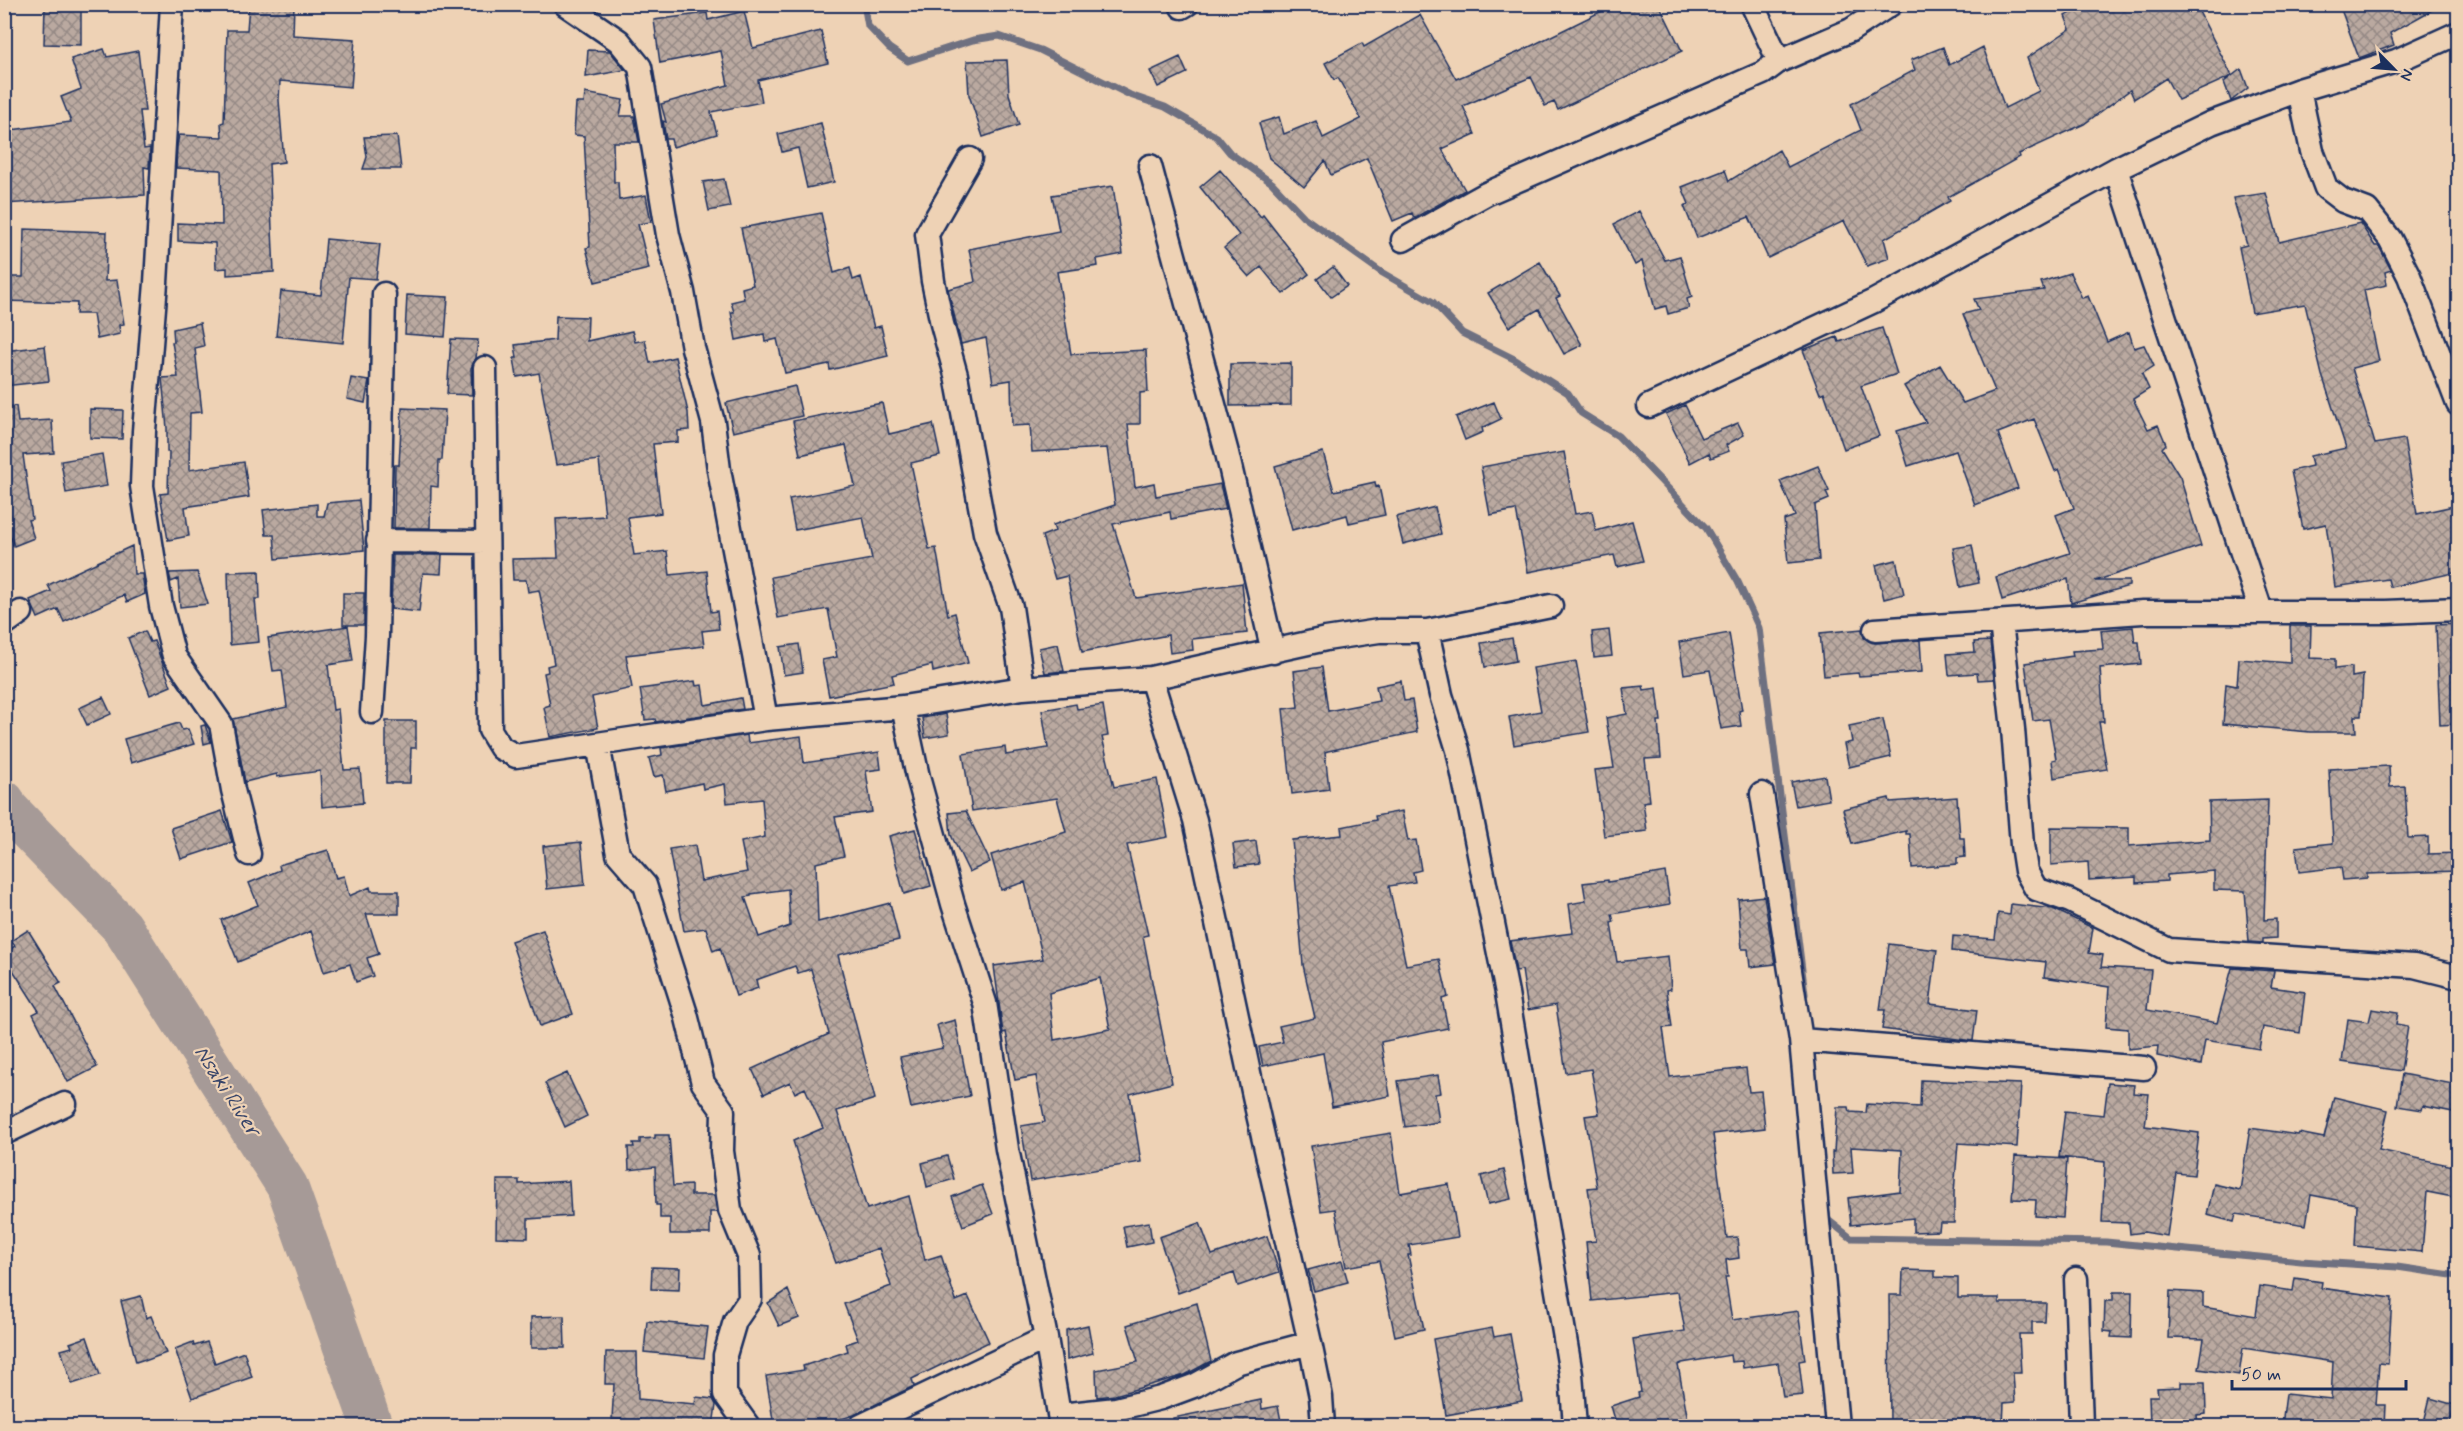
<svg xmlns="http://www.w3.org/2000/svg" width="2463" height="1431" viewBox="0 0 2463 1431" font-family="Mynerve,sans-serif">
  <style>
    .lines { fill: none; stroke-linecap: round; stroke-linejoin: round }
    .stream { stroke: #6e6f80; stroke-width: 7 }
    .river { stroke: #a69a97; stroke-width: 42 }
    .building { fill: url(#building-cross-hatch); stroke: #1b2f5e; stroke-width: 1.5; fill-rule: evenodd }
    .minor-casing { stroke: #1b2f5e; stroke-width: 27 }
    .minor { stroke: #eed2b5; stroke-width: 22 }
    .labels { text-anchor: middle; dominant-baseline: central; stroke-width: 4.5; stroke-linejoin: round; paint-order: stroke }
    .water-label { font-size: 21px; font-style: italic; fill: #374469; stroke: #eed2b5 }
  </style>
  <defs>
    <pattern id="building-cross-hatch" width="8" height="8" patternUnits="userSpaceOnUse" patternTransform="scale(1.5)"><rect width="8" height="8" fill="#baa9a0"/><path d="M0 0l8 8M0 8l8-8" fill="none" stroke="#968a86"/></pattern>
  </defs>
  <rect width="100%" height="100%" fill="#eed2b5"/>
  <filter id="ink" filterUnits="userSpaceOnUse"><feTurbulence type="fractalNoise" baseFrequency=".0167" numOctaves="2"/><feDisplacementMap in="SourceGraphic" scale="12" xChannelSelector="R" yChannelSelector="G"/><feConvolveMatrix kernelMatrix="1 2 1 2 8 2 1 2 1" color-interpolation-filters="sRGB"/></filter>
  <g filter="url(#ink)">
    <g class="lines">
      <path class="stream" d="M864,4L868,26L889,48L908,61L973,40L999,36L1040,50L1130,95L1165,107L1217,137L1230,153L1272,183L1304,217L1381,272L1433,302L1462,333L1514,359L1568,393L1581,413L1618,436L1706,528L1738,582L1759,628L1805,994
        M1827,1213L1828,1220L1851,1238L2106,1242L2301,1261L2397,1267L2458,1276"/>
      <path class="river" d="M4,801L6,807L122,927L287,1186L372,1426"/>
    </g>
    <path class="building" d="M249,4H294L293,35L355,39L351,87L280,81L279,100L284,162L269,164L274,272L227,275V268L216,269L215,243L178,241V223L222,225L221,170L176,168L177,146L179,135L222,137L221,123L224,122L227,30H247Z
      M1616,4H1659L1682,51L1558,110L1554,102L1545,106L1531,77L1463,106L1475,134L1442,149L1465,190L1414,218L1412,213L1393,221L1367,158L1331,175L1325,161L1304,187L1269,158L1259,123L1279,117L1284,134L1316,121L1323,138L1361,119L1338,78L1334,80L1325,63L1362,43L1364,47L1420,15L1456,79L1519,52Z
      M2090,4H2195L2232,76L2178,100L2166,78L2134,99L2130,90L2084,124L2019,154L2020,157L1948,197L1950,201L1884,239L1889,258L1867,266L1844,221L1768,258L1749,217L1697,238L1684,206L1689,204L1682,187L1725,170L1729,181L1779,150L1788,167L1861,130L1851,104L1915,70L1911,60L1943,47L1949,65L1983,47L2005,108L2039,91L2027,58L2070,29L2065,16Z
      M2339,4H2443L2390,33L2394,45L2359,58Z
      M45,5H81V45L44,44Z
      M744,11L753,48L821,31L828,63L758,80L762,102L711,112L717,134L673,147L671,139H666L663,121L666,122L661,104L728,85L721,51L660,63L654,20L707,13L708,20Z
      M104,49L107,57L138,51L145,111H140L144,149L150,148L149,168L144,167L145,195L4,204V131L71,122L61,97L81,89L71,59Z
      M588,50L610,51L625,70L586,77Z
      M1180,57L1187,73L1158,87L1150,71Z
      M1007,60L1009,94L1019,125L983,137L969,95L967,61Z
      M2241,69L2248,88L2231,101L2224,82Z
      M585,93L623,100L620,116H634L639,142H613L614,182H618L619,200L646,195L651,222L638,224L649,269L595,282L586,248L590,247L584,136L574,135L576,103H584Z
      M821,123L834,182L807,188L798,148L782,152L778,134Z
      M397,136L401,169H363L367,157L364,137Z
      M1220,170L1261,217L1263,215L1309,274L1283,294L1261,267L1249,277L1224,248L1239,235L1200,187Z
      M724,179L730,207L709,211L703,182Z
      M1113,186L1123,254L1097,259L1098,266L1057,272L1071,354L1146,350L1148,392L1140,393V424H1128L1135,487L1154,483L1156,496L1220,484L1226,509L1171,519L1170,512L1113,524L1136,598L1242,583L1247,633L1192,639L1193,650L1170,653L1168,635L1082,652L1067,576L1055,579L1042,536L1055,531L1053,525L1115,505L1107,448L1032,452L1030,425L1012,426L1011,380L993,383L986,338L961,344L948,289L975,282L969,249L1059,231L1052,195Z
      M2266,193L2279,242L2360,223L2375,246H2379L2391,270L2385,272L2387,285L2364,290L2379,361L2352,368L2375,444L2404,439L2417,514L2458,505V572L2390,587L2388,579L2335,587L2326,524L2303,529L2291,471L2312,466L2310,456L2346,448L2322,375L2305,304L2252,313L2239,247L2247,245L2233,198Z
      M1639,211L1665,260L1680,256L1692,297L1687,299L1689,308L1668,314L1666,306L1655,309L1642,261L1635,265L1614,224Z
      M821,213L834,273L850,268L853,280L861,277L874,328L881,326L888,356L830,370L829,364L785,373L777,339L765,342L764,334L736,340L731,312H734L731,302L744,299L742,288L753,285L741,228Z
      M24,229L107,232L105,281L117,280L124,324L119,325L120,334L97,339L93,314H76L77,303L4,301V277H23Z
      M326,239L380,244L376,279L349,277L343,343L276,336L281,291L321,295Z
      M1540,262L1560,296L1556,298L1582,345L1564,354L1539,309L1509,327L1488,293Z
      M1333,267L1347,286L1331,297L1317,279Z
      M2070,273L2082,298L2088,296L2107,342L2129,332L2134,348L2144,345L2154,366L2142,374L2149,389L2133,399L2148,429L2158,425L2166,444L2162,448L2180,477L2201,546L2095,581H2129V586L2071,603L2068,579L2002,600L1996,577L2070,553L2056,515L2074,508L2059,469L2055,471L2034,419L1998,433L2018,488L1975,505L1956,451L1908,466L1897,431L1926,422L1904,386L1940,365L1963,403L1995,391L1963,314L1979,310L1974,299L2044,290L2041,282Z
      M407,295L448,297L445,337L405,334Z
      M556,316L588,317L587,341L632,331L635,342L645,340L650,363L675,357L688,412L689,430L678,431V442L653,444L661,513L628,517L634,555L667,551L670,575L707,571L711,612L717,611L719,629L702,631L704,646L626,655L632,688L592,697L598,728L550,737L544,707L550,705L544,673L548,672L547,666L554,664L551,647L539,590L528,592L526,580H513L512,559L558,558L556,519L605,516L599,460L556,465L539,373L517,377L514,358H517L515,345L555,340Z
      M200,323L204,346L195,348L202,412L190,413L189,470L244,462L249,497L185,507L189,536L168,540L160,494L168,493L169,452H167V428L162,378L178,377L172,342H174L173,329Z
      M1882,328L1897,374L1861,386L1879,436L1844,449L1824,392L1820,394L1803,350L1837,337L1839,342Z
      M451,339L478,340L476,358L471,368L472,395L447,394Z
      M45,346L49,381L4,386V351Z
      M1291,363V405L1230,406V364Z
      M351,378L369,381L365,403L347,399Z
      M795,386L802,416L733,432L726,403Z
      M1494,402L1501,419L1482,428L1483,432L1465,440L1456,417Z
      M882,403L889,434L933,424L940,456L911,463L929,549L936,548L948,615L955,613L968,663L933,672L932,665L892,675L894,683L829,696L822,660L837,657L828,609L778,618L771,577L872,559L863,517L795,530L789,499L855,486L846,445L800,455L793,421Z
      M1685,405L1701,438L1738,423L1744,435L1726,445L1729,451L1711,458L1709,453L1690,463L1666,414Z
      M16,406L18,422L52,420L54,453L23,455L32,519L28,520L34,538L14,546L4,519V407Z
      M402,408L445,410L442,460H439L438,487L431,486L430,528H394L395,465H399Z
      M90,409L123,410L122,439L90,438Z
      M1323,452L1334,491L1375,482L1376,487L1379,486L1385,515L1349,523L1347,515L1292,530L1275,466Z
      M1564,452L1575,514L1592,511L1596,531L1632,521L1643,561L1617,567L1614,555L1528,572L1516,510L1490,515L1481,467Z
      M102,454L107,486L66,493L61,461Z
      M1818,466L1829,491L1826,492L1829,499L1815,505L1819,560L1788,563L1784,520L1795,516L1780,481Z
      M359,500L364,550L276,559L274,535H266L263,510L317,504V516H324L327,503Z
      M1435,507L1441,534L1403,544L1396,517Z
      M1972,545L1979,583L1960,587L1953,548Z
      M132,546L134,574H142L145,594L127,602L124,595L64,622L58,609L38,618L30,600L51,591L48,585Z
      M393,555H442L441,574L423,573L419,612L391,609Z
      M1896,560L1904,594L1884,599L1876,565Z
      M259,571L260,599H255L259,642L230,645L228,572Z
      M197,572L208,604L180,607L178,579L171,582L169,573Z
      M343,593H364V625H343Z
      M2458,624V724L2440,725L2436,625Z
      M348,626L353,661L328,665L333,710L338,709L344,770L360,769L363,803L322,807L320,771L277,777V774L245,782L233,719L287,707L282,670L273,671L268,638Z
      M2290,626H2311L2310,658L2335,659V669L2352,667V677L2363,675L2361,716H2355L2356,732H2310L2223,724L2226,684L2237,686L2239,659L2290,663Z
      M2133,627L2135,642H2139L2141,664L2100,668L2104,722H2099L2107,769L2054,778L2052,760L2056,759L2049,719L2033,721L2025,663L2073,656L2072,651L2103,649L2101,630Z
      M1862,629L1864,638L1875,643L1920,640L1922,672L1859,676L1858,673L1824,676L1820,633Z
      M1609,630L1612,656L1594,658L1592,632Z
      M145,631L150,642L154,641L171,686L150,695L128,638Z
      M1729,633L1742,710L1739,711L1741,726L1721,729L1710,670L1684,674L1679,642Z
      M1512,638L1516,661L1485,667L1481,643Z
      M1990,641L1994,679L1978,680L1977,673L1949,675L1947,654L1975,652L1974,642Z
      M799,644L803,672L784,675L780,647Z
      M1058,644L1064,671L1045,673L1039,648Z
      M1576,661L1589,732L1514,745L1509,717L1541,711L1533,668Z
      M1322,667L1328,711L1379,701L1376,686L1401,681L1404,701L1412,700L1417,732L1328,751L1325,752L1329,789L1292,794L1283,709L1298,707L1294,671Z
      M695,681L696,686L702,685L705,705L741,698L743,709L656,722L655,719L645,720L640,689Z
      M1643,686L1644,690L1657,688L1661,721H1658L1661,758L1645,759L1650,801L1643,802L1647,831L1604,836L1595,770L1614,768L1606,718L1627,714L1623,688Z
      M103,697L111,714L87,725L79,708Z
      M1076,704L1077,709L1103,705L1108,736L1102,737L1114,787L1157,779L1168,837L1127,845L1148,935L1143,936L1172,1083L1130,1094L1141,1162L1030,1181L1021,1126L1045,1122L1036,1076L1015,1080L1006,1032L1003,1033L994,966L1043,959L1025,882L1001,890L991,855L1066,832L1057,798L972,811L963,754L1005,747L1006,755L1048,748L1042,710ZM1100,978L1110,1029L1054,1040L1049,993Z
      M946,714L949,734L925,738L922,718Z
      M1883,719L1891,757L1849,767L1844,744L1852,742L1849,726Z
      M386,721H416V748H411L410,783H386Z
      M179,723L182,730L188,729L194,744L131,763L124,739Z
      M205,725L211,742L204,744L201,726Z
      M747,735L748,743L801,736L804,763L879,752L881,769L866,771L872,812L835,817L844,856L816,863L818,922L890,903L899,940L838,955L875,1099L837,1111L867,1209L909,1196L925,1260L941,1255L956,1301L968,1296L989,1342L912,1379L914,1386L854,1415L820,1426H774L766,1376L804,1370L803,1366L848,1351L846,1344L858,1340L844,1304L891,1286L879,1248L836,1263L810,1194L793,1141L823,1128L805,1088L795,1093L790,1082L764,1094L752,1069L829,1034L811,969L798,973L795,966L756,980L758,988L736,996L720,948L713,951L706,928L684,931L669,849L695,845L701,881L747,872L741,842L765,837L762,799L727,803L725,784L703,789L702,783L666,791L663,775L654,777L649,758L662,755L661,748ZM788,889L790,926L759,937L745,897L751,896V894Z
      M2389,766L2390,787L2405,786L2408,838L2428,837V854L2458,853V871L2367,874V878L2343,880L2341,867L2299,872L2296,847L2333,843L2329,769Z
      M1825,776L1829,800L1796,806L1791,782Z
      M1957,797L1960,838H1964L1965,857L1957,858V864L1912,868L1910,834H1906V831L1852,844L1843,809L1889,798L1890,802Z
      M2268,800L2264,920L2276,919V938L2263,939V943L2249,942L2245,891L2214,890V871L2167,875V881L2136,883V877L2089,880L2088,862L2051,865V827L2129,828V846L2210,840L2209,802Z
      M222,811L232,842L181,859L171,828Z
      M966,811L990,862L969,872L951,835L949,813Z
      M1402,811L1408,841L1416,840L1421,870L1413,872L1415,882L1389,886L1406,965L1439,959L1448,997L1442,999L1448,1028L1381,1042L1390,1096L1332,1107L1323,1053L1263,1066L1259,1047L1283,1042L1279,1026L1315,1018L1303,965L1292,840L1342,835L1341,827L1376,820L1375,816Z
      M915,829L931,886L904,894L889,836Z
      M1256,841L1259,864L1236,867L1233,844Z
      M581,842L585,885L547,889L543,846Z
      M328,850L336,878L344,876L349,896L370,887L371,891H399V914H366L379,954L367,958L373,976L356,982L350,964L324,972L311,931L238,962L221,920L258,905L249,883L280,870L279,865Z
      M1665,872L1670,904L1612,914L1614,922L1611,923L1617,962L1668,956L1671,989L1667,990L1672,1027L1663,1028L1670,1077L1746,1068L1749,1092L1761,1091L1765,1128L1713,1134L1727,1238L1737,1237L1739,1258L1726,1260L1728,1277H1725L1732,1320L1798,1311L1805,1360L1799,1361L1803,1395L1783,1397L1778,1363L1743,1368L1742,1361L1731,1362L1730,1355L1682,1363L1678,1365L1689,1426H1617L1611,1406L1639,1397L1638,1393L1641,1392L1633,1339L1685,1331L1678,1292L1592,1301L1586,1242L1596,1241L1588,1188L1597,1187L1585,1116L1599,1114L1591,1069L1566,1073L1556,1005L1528,1010L1522,970L1516,971L1510,941L1573,933L1569,904L1586,901L1583,883L1608,880V882Z
      M1764,896L1775,964L1750,967L1748,949H1742L1738,899Z
      M2011,904L2053,909L2093,928L2089,953L2103,955L2101,967L2151,970L2147,1010L2217,1023L2232,968L2274,971L2271,987L2305,992L2300,1033L2263,1027L2259,1049L2205,1040L2201,1065L2157,1056L2158,1046L2128,1049V1029L2106,1027L2109,987L2044,977L2046,962L1952,951L1953,936L1995,939L1998,913L2010,915Z
      M28,930L61,983L55,986L97,1067L68,1082L33,1014L39,1011L4,956V953L15,946L11,941Z
      M543,930L573,1014L540,1026L511,941Z
      M1889,944L1937,950L1930,1004L1977,1010L1973,1041L1882,1029L1885,1010H1880Z
      M2372,1009L2398,1013L2396,1024L2408,1026L2401,1071L2342,1062L2348,1019L2369,1022Z
      M955,1020L970,1096L911,1108L900,1057L943,1048L937,1025Z
      M567,1073L587,1116L565,1127L545,1083Z
      M2402,1074L2458,1085V1113L2423,1106L2422,1110L2397,1106Z
      M1438,1075L1441,1093L1435,1094L1439,1122L1405,1127L1398,1081Z
      M1921,1080L2021,1084L2017,1147L1958,1143L1954,1193V1223H1940L1939,1231L1913,1232V1218L1851,1225L1848,1198L1900,1191L1902,1150L1851,1147L1853,1173L1833,1174L1832,1152H1834L1837,1107H1849L1850,1112L1866,1113L1867,1104L1920,1107Z
      M2108,1083L2134,1085L2133,1093L2149,1094L2145,1126L2199,1133L2194,1175L2176,1173L2167,1236L2144,1232L2130,1234L2129,1223L2102,1222L2105,1162L2059,1157L2065,1111L2104,1115Z
      M2334,1097L2388,1110L2379,1150L2458,1167V1198L2427,1192L2422,1252L2355,1246L2357,1204L2311,1195L2306,1225L2236,1214L2234,1222L2207,1215L2214,1184L2240,1190L2250,1128L2298,1135L2299,1133L2324,1138Z
      M1391,1133L1400,1193L1449,1184L1458,1237L1409,1245L1411,1255H1408L1424,1329L1395,1336L1379,1261L1346,1267L1335,1209L1321,1211L1311,1146Z
      M655,1135H669L673,1186L691,1185V1195H714L717,1212H710V1234H670V1218H660V1205H656L655,1167L629,1170L628,1147H634L633,1143H640V1139L655,1138Z
      M947,1156L954,1179L927,1187L922,1163Z
      M2015,1156L2067,1159L2063,1218L2035,1216L2036,1200L2012,1199Z
      M1504,1170L1511,1199L1488,1204L1481,1176Z
      M497,1180H519V1184L569,1181L571,1216L528,1219V1238L496,1237Z
      M982,1185L993,1214L963,1226L952,1197Z
      M1149,1222L1152,1242L1127,1247L1123,1226Z
      M1200,1223L1212,1255L1267,1236L1279,1272L1238,1286L1234,1273L1178,1293L1159,1237Z
      M1342,1261L1348,1282L1314,1291L1308,1270Z
      M652,1267L680,1268L679,1290L651,1289Z
      M1903,1270L1935,1271V1277L1958,1278V1298H1999V1303H2046L2045,1322H2032V1334H2019L2021,1373H2013L2015,1402L2004,1403L2003,1426H1890L1889,1295H1902Z
      M2295,1278L2322,1282L2321,1288L2392,1298L2388,1364L2379,1363L2376,1405H2385L2384,1426H2282L2286,1394L2331,1399L2333,1362L2243,1348L2239,1375L2199,1369L2204,1339L2168,1338L2170,1291L2203,1293V1307L2256,1316L2260,1286L2293,1291Z
      M788,1290L799,1318L779,1326L768,1303Z
      M2113,1292H2132L2131,1338L2111,1337L2112,1332L2104,1331L2105,1301H2113Z
      M141,1296L146,1318L151,1316L166,1353L145,1361V1359L136,1362L121,1301Z
      M1197,1303L1211,1361L1185,1375L1115,1395L1097,1397L1096,1370L1138,1362L1127,1325Z
      M564,1316L565,1348H531V1317Z
      M647,1321L708,1327L704,1358L644,1352Z
      M1088,1325L1093,1353L1067,1360L1066,1330Z
      M1492,1328L1494,1337L1510,1334L1522,1401L1446,1415L1433,1339Z
      M87,1337L100,1375L72,1384L61,1350L72,1347L70,1343Z
      M193,1342L194,1346L207,1342L215,1363L244,1352L252,1377L192,1398L175,1349Z
      M606,1352H637L638,1399L695,1404L696,1397L713,1399L716,1405L713,1426H640V1420L612,1419L614,1384H605Z
      M2181,1382H2205L2206,1414L2197,1415L2198,1426H2150L2149,1396H2158L2157,1388L2181,1387Z
      M2430,1398L2455,1405L2449,1426H2423Z
      M1261,1400L1262,1409L1278,1406L1282,1426H1174L1173,1418Z"/>
    <g class="lines">
      <g class="minor-casing">
        <path id="minor" d="M172,4L156,283L144,431L142,486L161,606L174,656L221,724L233,790L249,854
          M565,4L619,41L640,67L668,235L683,292L693,348L713,422L719,470L766,719
          M1752,4L1779,61
          M1182,7L1187,4
          M2299,90L2312,151L2326,188L2343,201L2367,210L2390,239L2409,276L2458,404
          M970,159L927,234L933,281L942,324L956,375L985,533L1011,607L1023,688
          M1150,166L1227,453L1273,652
          M2116,169L2261,611
          M1403,240L1486,194L1763,73L1779,61L1851,30L1891,4
          M485,368L490,730L501,748L516,756L766,719L903,707L1023,688L1151,678L1326,639L1379,631H1427L1551,606
          M1649,406L1874,301L2116,169L2211,123L2299,90L2396,61L2458,33
          M378,541L487,542
          M2001,622L2013,729L2022,845L2026,871L2036,889L2070,901L2169,950L2414,966L2458,977
          M4,624L21,612
          M1875,630L2143,612H2386L2458,609
          M1427,631L1441,695L1458,750L1507,993L1571,1374L1575,1426
          M1151,678L1195,820L1257,1110L1310,1343L1321,1397L1323,1426
          M903,707L918,777L953,904L985,1003L1007,1149L1046,1338L1061,1426
          M372,712L377,636L384,294
          M598,744L618,854L645,885L686,1014L703,1083L723,1111L722,1151L730,1210L749,1256L750,1299L735,1321L725,1355V1394L748,1426
          M1762,794L1801,1040L1837,1426
          M1801,1040L2144,1068
          M4,1133L65,1104
          M2076,1279L2081,1426
          M1060,1415L1116,1409L1161,1398L1196,1385L1236,1363L1310,1343
          M861,1426L1046,1338"/>
      </g>
      <use href="#minor" class="minor"/>
    </g>
  </g>
  <g class="labels">
    <g class="water-label">
      <text transform="translate(227 1091) rotate(57)">Nsaki River</text>
    </g>
  </g>
  <rect width="2463" height="1431" fill="none" stroke="#eed2b5" stroke-width="24"/>
  <rect x="12" y="12" width="2439" height="1407" fill="none" stroke="#1b2f5e" stroke-width="2" filter="url(#ink)"/>
  <g transform="translate(2394 69) rotate(115)" stroke="#eed2b5" stroke-width="4.5" paint-order="stroke">
  <path d="M0-4.5L10 22L0 15L-10 22Z" fill="#1b2f5e"/>
  <text y="-9" font-size="16" font-weight="bold" text-anchor="middle" fill="#1b2f5e">N</text>
  </g>
  <path d="M2232 1380v9h174v-9" fill="none" stroke="#1b2f5e" stroke-width="3"/>
  <text x="2241" y="1380" font-size="18" fill="#1b2f5e" stroke="#eed2b5" stroke-width="4.5" paint-order="stroke">50 m</text>
</svg>
